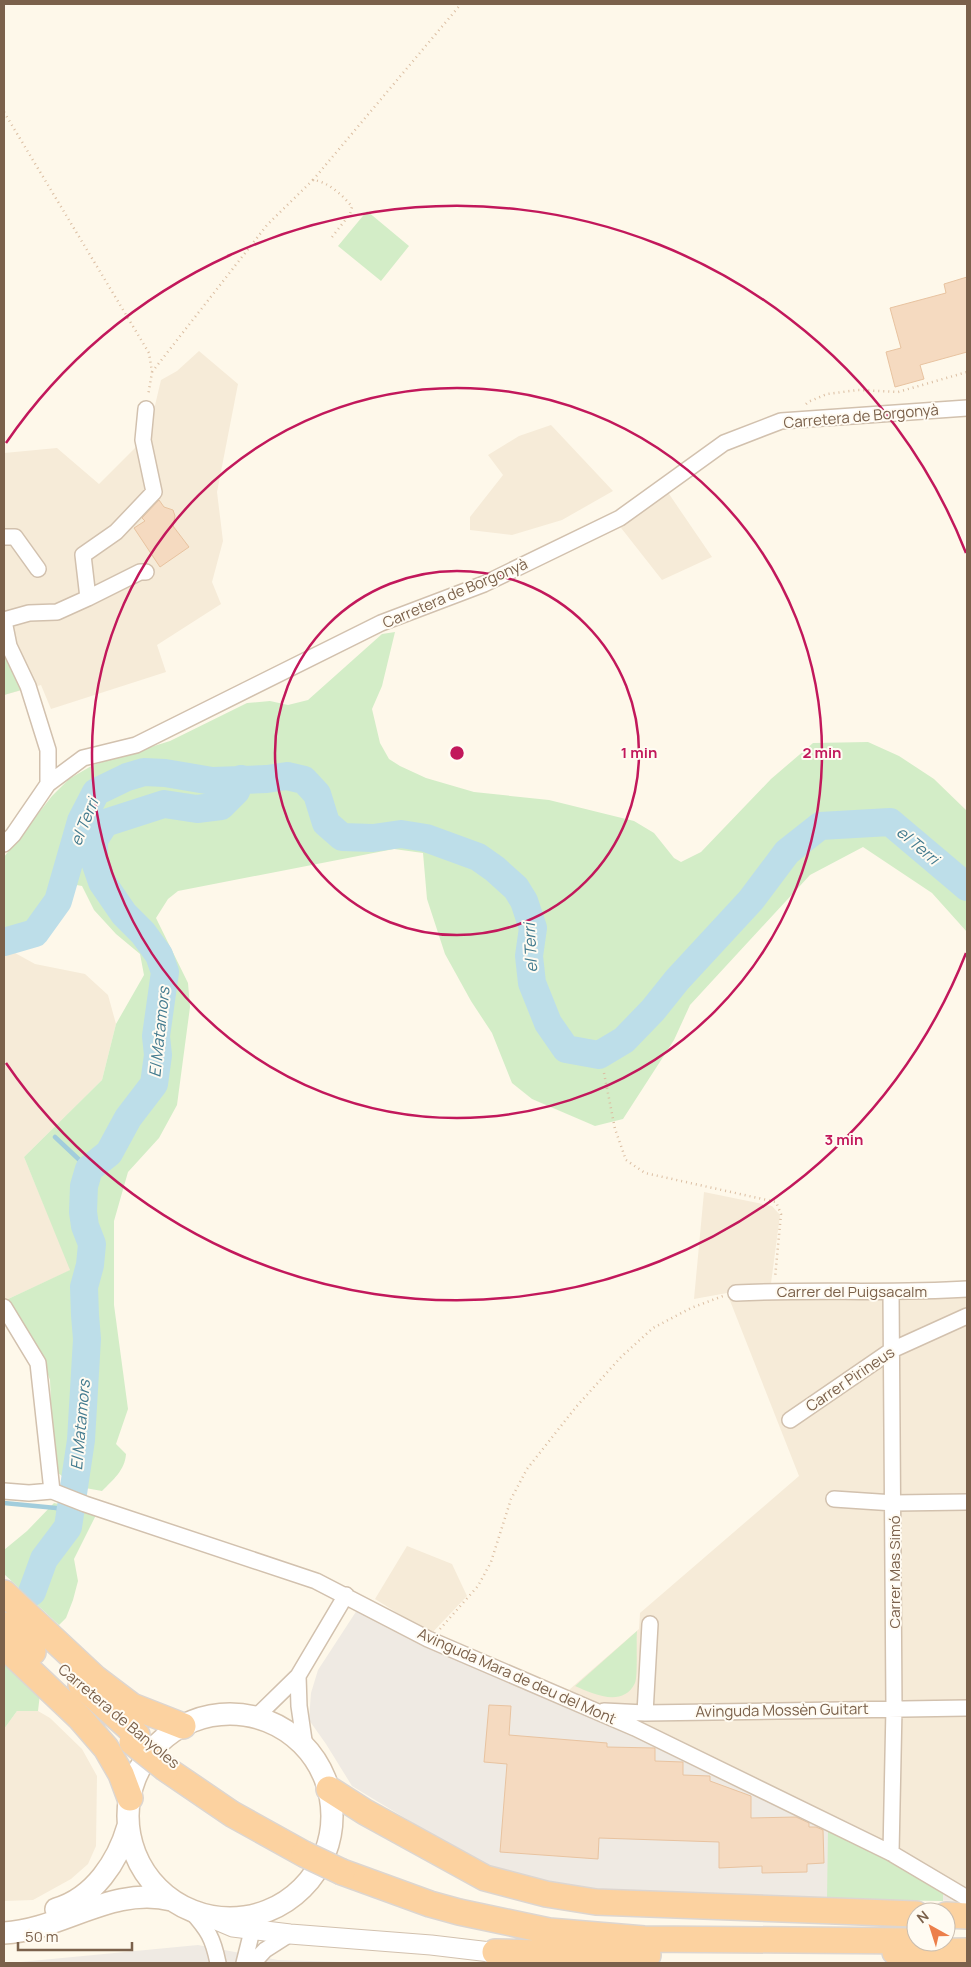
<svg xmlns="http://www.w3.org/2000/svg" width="971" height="1967" viewBox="0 0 971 1967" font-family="Manrope,sans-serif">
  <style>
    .residential { fill: #f6ebd8 }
    .industrial { fill: #efeae3 }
    .green { fill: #d3edc7 }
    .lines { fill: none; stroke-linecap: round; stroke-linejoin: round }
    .stream { stroke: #a2cddc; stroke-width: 4.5 }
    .river { stroke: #bddee9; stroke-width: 28 }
    .building { fill: #f5dac0; stroke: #e8c3a0 }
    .minor-casing { stroke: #d2c1ae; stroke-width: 18 }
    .tertiary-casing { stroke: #d2c1ae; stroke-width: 21 }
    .secondary-casing { stroke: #d5c2ac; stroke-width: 24 }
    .trunk-casing { stroke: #ddd6d0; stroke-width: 28 }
    .path { stroke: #dbbea2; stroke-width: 2.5; stroke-dasharray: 1 4; stroke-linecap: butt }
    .minor { stroke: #fff; stroke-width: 15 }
    .tertiary { stroke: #fff; stroke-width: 19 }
    .secondary { stroke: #fff; stroke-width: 21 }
    .trunk { stroke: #fcd2a0; stroke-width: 25 }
    .trunk-bridge-casing { stroke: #ddd6d0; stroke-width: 28; stroke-linecap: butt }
    .trunk-bridge { stroke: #fcd2a0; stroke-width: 25 }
    .ring { fill: none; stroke: #c2185b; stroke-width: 2.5 }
    .labels { text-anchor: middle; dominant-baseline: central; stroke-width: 4; stroke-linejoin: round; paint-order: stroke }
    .street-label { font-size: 15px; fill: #7b614b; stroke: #fffbf2 }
    .water-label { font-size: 16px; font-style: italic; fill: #437b8f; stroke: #fffbf2 }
    .centre { fill: #c2185b; stroke: #fffbf2; stroke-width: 2.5 }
    .ring-label { font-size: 15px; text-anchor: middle; font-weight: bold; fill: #c2185b; stroke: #fffbf2; stroke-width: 4; stroke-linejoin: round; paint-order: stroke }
  </style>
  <rect width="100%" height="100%" fill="#fef8ea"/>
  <path class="residential" d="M199,351L238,384L217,492L223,541L212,582L221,604L157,645L166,672L51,709L41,685L4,695V453L57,448L99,484L148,435L161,380L177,371Z
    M551,425L613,491L562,520L512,535L470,530V517L503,475L488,455L519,436Z
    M667,491L712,557L662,580L618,524Z
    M6,948L35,964L85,974L108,995L116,1024L102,1080L24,1157L71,1270L6,1300L4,1297V949Z
    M704,1192L772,1206L780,1215L770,1291L967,1289V1898L562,1696L639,1629L640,1613L799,1476L727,1293L694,1299Z
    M407,1546L452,1564L467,1596L431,1634L375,1599Z
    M17,1711H38L50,1718L82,1749L97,1776L96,1846L88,1864L71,1879L33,1900L4,1901V1729Z"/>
  <path class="industrial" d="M361,1604L597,1711L967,1901L603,1894L501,1874L456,1849L352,1786L326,1744L309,1720L311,1693L318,1670Z
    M198,1945L278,1960L373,1963H10Z"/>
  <path class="green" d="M367,211L409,246L381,281L338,246Z
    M395,632L382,686L372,709L380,743L389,759L400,766L426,778L474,792L549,800L634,821L654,833L674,858L681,862L701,852L771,779L813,743L868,742L899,756L934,779L967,811V932L932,893L863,847L810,875L690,1005L674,1040L623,1119L595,1126L532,1099L512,1083L492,1033L471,1001L445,954L427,899L423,853L394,849L178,891L168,899L156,918L188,983L190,1007L177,1105L159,1138L128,1172L114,1221V1305L128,1409L116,1444L126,1454C125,1470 113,1480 102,1491L74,1486L57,1472L53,1447L50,1380L42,1359L6,1300L70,1270L24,1157L102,1080L116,1024L144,975L140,954L116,934L94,910L82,886L71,884L34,935L4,949V857L52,796L69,779L93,765L170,741L247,703L270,701L288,705L308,700L382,634Z
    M4,655L18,681L21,690L4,695Z
    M54,1503L97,1513L74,1559L78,1581L73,1600L66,1618L59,1625L4,1574V1550L27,1531Z
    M637,1631C636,1641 638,1676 635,1683C623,1708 593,1694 575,1686Z
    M4,1660L40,1694L38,1711H17L4,1729Z
    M828,1828L889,1857L943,1891V1901L827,1899Z"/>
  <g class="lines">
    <path class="stream" d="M55,1137L89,1169
      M4,1503L56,1508L70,1512"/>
    <path class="river" d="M4,942L35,933L58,901L81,821L96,792L127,777L144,772L165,773L212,781L267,779L287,776L304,780L317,794L326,823L342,837L373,838L401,834L426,838L478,857L495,869L516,888L524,901L533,928L529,956L532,983L548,1023L566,1049L599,1055L624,1040L653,1010L677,980L751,900L787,852L820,826L890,822L967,887
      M32,1592L44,1559L68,1527L81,1440L87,1339L85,1315L84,1287L90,1265L92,1244L85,1226L83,1212L84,1186L89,1169L109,1153L128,1118L154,1084L158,1055L156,1036L165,972L159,955L143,933L124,914L102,882L94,859V840L105,823L164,804L197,809L221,806L236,791L241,779"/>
  </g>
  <path class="building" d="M967,277V352L920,365L924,379L895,387L886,352L901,348L890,308L946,293L944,284Z
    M159,500L164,507L173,510L175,516L173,526L189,547L160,567L134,528L145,521L142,518Z
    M489,1705L511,1706L509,1735L607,1743V1747L655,1748V1761L683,1762V1775L710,1776V1781L751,1796V1818L796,1817L809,1823V1827H816L823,1830L824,1863L807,1864V1872L762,1873V1866L719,1868V1842L599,1838L598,1859L500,1852L507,1764L484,1762Z"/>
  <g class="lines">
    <g class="minor-casing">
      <path id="minor" d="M4,537H15L38,569
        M88,598L140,572H146
        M4,620L29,613L57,612L88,598L83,555L116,532L154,492L143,440L146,409
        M4,621L9,646L28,686L48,750V784
        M4,844L13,835L48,784L83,758L136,745L381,623L484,584L620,518L724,443L781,421L967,408
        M736,1293C813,1289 890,1294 967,1289
        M4,1307L38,1363L52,1491
        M790,1420L892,1350L967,1316
        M4,1491L29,1493L52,1491L85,1504L316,1581L428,1639L635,1728L891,1853L967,1898
        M834,1499L894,1503L967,1502
        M298,1676L299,1706L305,1747
        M604,1711L645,1713L967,1708
        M645,1713L650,1624
        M256,1717L298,1676L346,1595
        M891,1853L894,1708L891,1292
        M191,1911C208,1930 213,1938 218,1963
        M244,1963L251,1935L263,1913
        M253,1963L265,1950L290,1934"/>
    </g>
    <g class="tertiary-casing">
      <path id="tertiary" d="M207,1916L233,1927L290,1934L431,1945L507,1954"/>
    </g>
    <g class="secondary-casing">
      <path id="secondary" d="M128 1816a102 102 0 1 1 204 0a102 102 0 1 1-204 0Z
        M56,1909C94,1898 118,1861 128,1826
        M4,1933C62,1930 112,1885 172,1900"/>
    </g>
    <g class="trunk-casing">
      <path id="trunk" d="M4,1593L95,1678L132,1706L183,1726
        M4,1625L33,1652
        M4,1646L80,1718L106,1748L121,1774L130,1798
        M81,1685L137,1735
        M166,1769L232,1814L304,1854
        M329,1789L365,1812L485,1878L546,1894L596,1902L916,1914
        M342,1872L430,1904L459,1912L549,1931L644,1939L916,1941
        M946,1915L967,1916
        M495,1952L648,1955
        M895,1952L967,1951"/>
    </g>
    <path class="path" d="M4,112L149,353L152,372L148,396
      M313,180L461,4
      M152,372L267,225L313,180C327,181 344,196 352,207L350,214L332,237
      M806,404L808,402L827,394L858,390L898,392L967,372
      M604,1073L615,1129L626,1160L645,1173L776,1202L781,1214L775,1278
      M440,1629L478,1586L491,1562L511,1499L527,1469L576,1407L621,1357L653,1328L691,1308L723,1296"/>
    <use href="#minor" class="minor"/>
    <use href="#tertiary" class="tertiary"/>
    <use href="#secondary" class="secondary"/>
    <use href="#trunk" class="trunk"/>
    <g class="trunk-bridge-casing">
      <path id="trunk-bridge" d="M132,1742L166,1769
        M304,1854L342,1872"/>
    </g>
    <use href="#trunk-bridge" class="trunk-bridge"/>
  </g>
  <g class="ring">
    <circle cx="457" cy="753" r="182"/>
    <circle cx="457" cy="753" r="365"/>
    <path d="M966 953A547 547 0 0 1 6 1063M6 443A547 547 0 0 1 966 553"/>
  </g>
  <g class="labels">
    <g class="street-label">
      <text transform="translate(861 416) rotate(-5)">Carretera de Borgonyà</text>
      <text transform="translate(455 593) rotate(-23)">Carretera de Borgonyà</text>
      <text x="852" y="1291">Carrer del Puigsacalm</text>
      <text transform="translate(850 1379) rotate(-34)">Carrer Pirineus</text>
      <text transform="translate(894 1572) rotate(-90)">Carrer Mas Simó</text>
      <text transform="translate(517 1676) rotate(24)">Avinguda Mara de deu del Mont</text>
      <text transform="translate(782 1710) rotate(-1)">Avinguda Mossèn Guitart</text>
      <text transform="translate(119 1716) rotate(40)">Carretera de Banyoles</text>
    </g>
    <g class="water-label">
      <text transform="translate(84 822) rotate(-68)">el Terri</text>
      <text transform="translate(918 845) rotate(40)">el Terri</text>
      <text transform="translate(530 948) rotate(-93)">el Terri</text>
      <text transform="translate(159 1032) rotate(-84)">El Matamors</text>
      <text transform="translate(80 1425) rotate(-85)">El Matamors</text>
    </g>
  </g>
  <circle cx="457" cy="753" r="8" class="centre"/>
  <g class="ring-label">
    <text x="639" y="758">1 min</text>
    <text x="822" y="758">2 min</text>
    <text x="844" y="1145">3 min</text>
  </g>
  <rect width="971" height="1967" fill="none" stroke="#7b614b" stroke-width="10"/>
  <g transform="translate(931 1927) rotate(321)"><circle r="24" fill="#fffbf2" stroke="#cabdaf"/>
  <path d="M0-4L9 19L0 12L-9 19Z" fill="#ec7f4b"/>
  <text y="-8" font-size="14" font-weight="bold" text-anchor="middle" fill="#7b614b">N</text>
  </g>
  <path d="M18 1942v8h114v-8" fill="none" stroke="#7b614b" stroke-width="2.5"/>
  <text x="25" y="1942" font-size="15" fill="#7b614b" stroke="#fffbf2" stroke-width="4" paint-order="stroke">50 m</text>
</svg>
